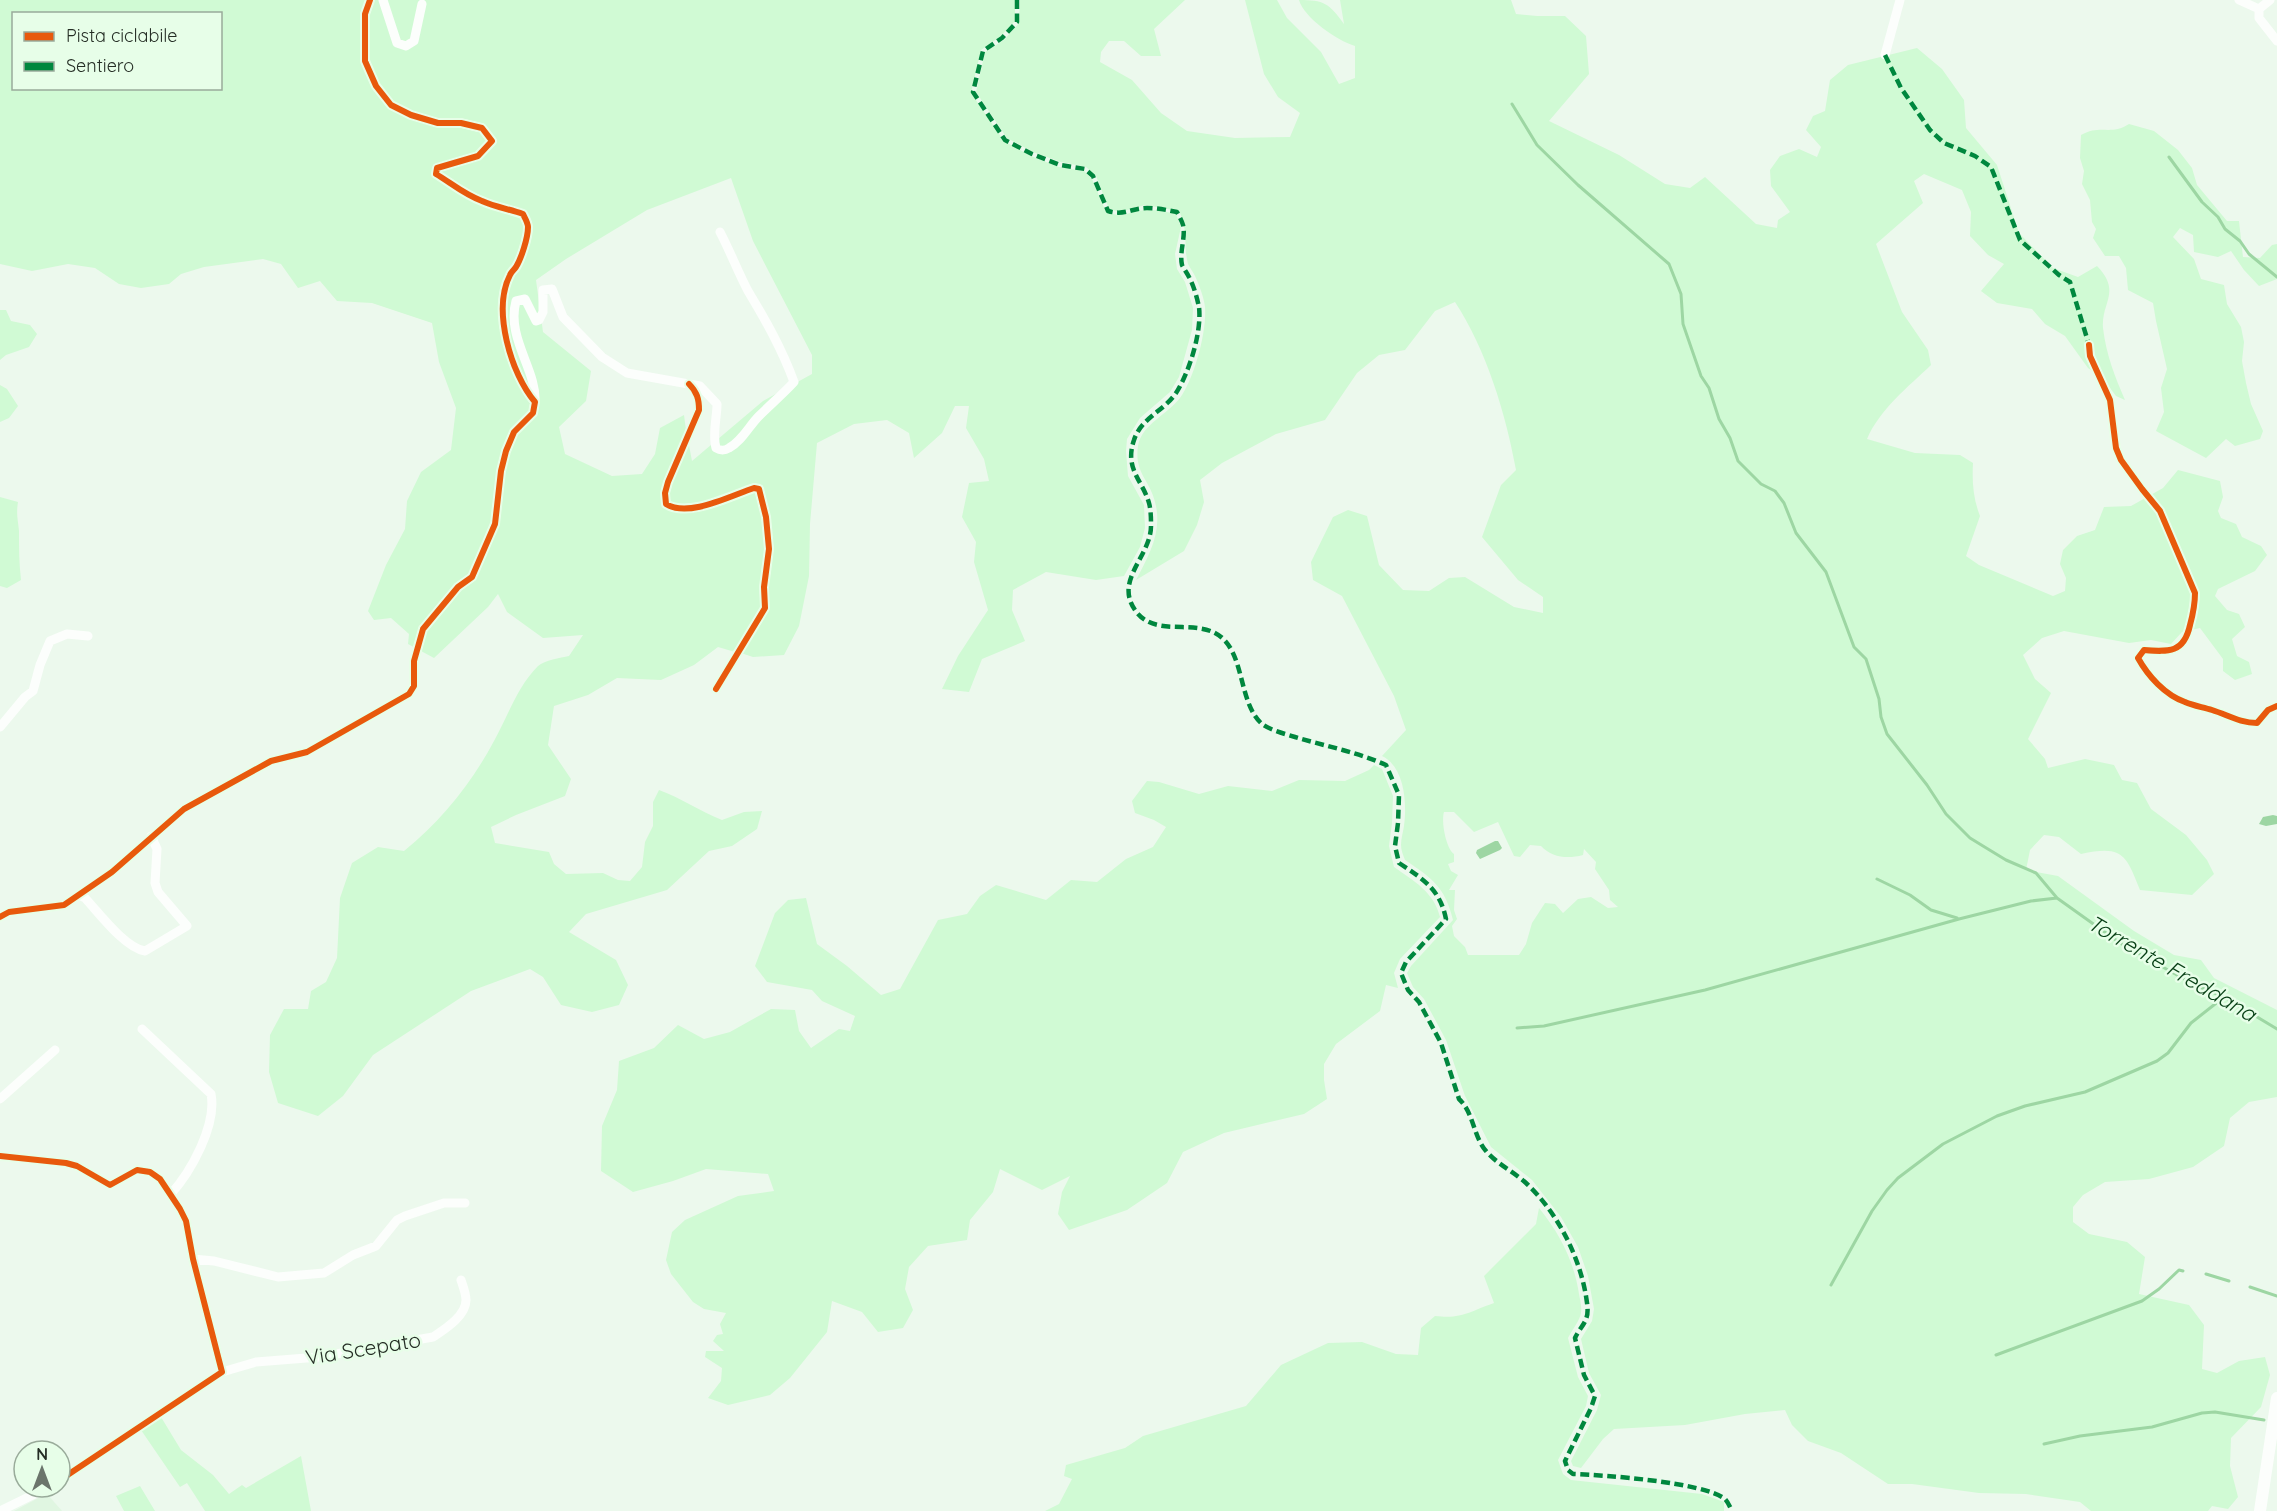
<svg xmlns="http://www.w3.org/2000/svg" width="2277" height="1511" viewBox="0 0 2277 1511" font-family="Quicksand,sans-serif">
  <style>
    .built { fill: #e0f6e1 }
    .green { fill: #d0fad4; fill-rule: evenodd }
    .water { fill: #9dd6a3 }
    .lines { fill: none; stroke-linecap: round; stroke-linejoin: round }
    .stream { stroke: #9dd6a3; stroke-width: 3 }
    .minor { stroke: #fcfefc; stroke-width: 9 }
    .secondary { stroke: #fcfefc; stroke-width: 12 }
    .quiet { stroke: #00873e; stroke-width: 4.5; stroke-dasharray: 9 4.5; stroke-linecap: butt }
    .cycleway-casing { stroke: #e7fee8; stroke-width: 10 }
    .cycleway { stroke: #e8590c; stroke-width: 6 }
    .labels { text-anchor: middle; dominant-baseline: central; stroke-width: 5; stroke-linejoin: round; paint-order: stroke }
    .street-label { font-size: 21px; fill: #252e25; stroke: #e7fee8 }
    .water-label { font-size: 22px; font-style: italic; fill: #063f14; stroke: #e7fee8 }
  </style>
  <rect width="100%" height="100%" fill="#ecf9ed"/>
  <path class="built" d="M47,1494L62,1511H14L42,1496Z"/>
  <path class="green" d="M0,0H1015V21L1001,36L981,50L971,93L1004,141L1031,156L1059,167L1084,171L1092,179L1106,212C1126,219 1128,211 1145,210C1155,209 1166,212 1176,214L1181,227L1175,254L1177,269L1185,282L1193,308L1192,330L1179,377L1170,392L1140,418L1127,439L1126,451L1128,476L1144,505L1145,528L1140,547L1124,576L1096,580L1046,572L1013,590L1012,610L1025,641L982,659L969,692L942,689L958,656L988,610L974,562L976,542L962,517L969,483L989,481L984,459L966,428L969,406H955L942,433L914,458L909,433L887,420L854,424L817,443L810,524L809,576L799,626L784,655L753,657L741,653L768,609L767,587L772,549L769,517L764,490L760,486L753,485C733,491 687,514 669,503L668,493L688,440L692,461L763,401L812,374V355L753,241L731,178L647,210L566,259L536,280L543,332L591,371L586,401L559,427L565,454L612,476L642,474L655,454L660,428L684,415L686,430L665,481L662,493L663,506C694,525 725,492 757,492L763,518L766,549L761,587L762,607L735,652L718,647L694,665L661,680L617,678L588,695L554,706L548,745L571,779L565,796L516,815L491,827L495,843L549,852L554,864L566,874L603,873L618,880L630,881L642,867L645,842L653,826V802L659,790C681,798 700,811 722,820L744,812L762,811L757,829L732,846L709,851L667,890L586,914L569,932L616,960L628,985L619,1005L592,1012L561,1005L543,977L530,969L471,991L373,1055L343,1096L318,1116L278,1103L269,1072L270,1035L284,1009H308L311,991L326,982L337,958L340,898L352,863L378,847L404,851C442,820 471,784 494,741C508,716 517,687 538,666C545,660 560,658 569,656L583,635L543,638L507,612L498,594L488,607L434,658L408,644L409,634L391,618L374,620L368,611L386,565L405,529L407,501L421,472L451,450L456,408L439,362L432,323L372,303L337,301L320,281L298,288L281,264L263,259L204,267L181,274L169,284L141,288L119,284L95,268L68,264L32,271L0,264ZM14,14H220V88H14Z
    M1020,0H1185L1154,29L1161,56H1141L1124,41H1109L1101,52L1100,62L1132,80L1161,113L1187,131L1235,138L1290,137L1300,113L1278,97L1264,74L1245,0H1277L1287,18L1321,52L1339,84L1355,78V46C1338,41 1304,18 1299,0C1324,0 1329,3 1344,24L1340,0H1511L1516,14L1537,16H1565L1586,36L1589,74L1549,121L1619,155L1665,184L1690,188L1705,177L1756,224L1777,228L1778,220L1790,212L1771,186L1770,170L1780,156L1799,149L1817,157L1821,147L1806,130L1813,116L1825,111L1830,80L1848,65L1917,48L1942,69L1964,100L1966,128L1997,165L2019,233L2053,268L2078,277L2097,266C2122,292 2101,302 2103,328C2106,354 2115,377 2125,400L2116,396L2104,380L2088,368L2065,336L2045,324L2032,309L1997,303L1981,291L2004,264L1988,255L1970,236L1971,212L1962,190L1924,174L1914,181L1923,203L1876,244L1902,312L1928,350L1931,365C1908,387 1880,409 1867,439L1915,453L1960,455L1973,463C1972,482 1973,498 1980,516L1966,556L1979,565L2053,596L2065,591L2066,578L2060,564L2063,550L2077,536L2095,530L2104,507L2131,506L2163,488L2178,470L2220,481L2223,497L2218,511L2221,518L2236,524L2242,537L2261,546L2267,555L2255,571L2218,589L2215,596L2227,610L2239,614L2245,627L2232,639L2237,656L2249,662L2252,674L2235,680L2223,671V659L2200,628L2182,632L2171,644L2151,640L2129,643L2064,631L2042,638L2023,655L2035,679L2051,693L2028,739L2045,759L2048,768L2085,759L2114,765L2122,780L2137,783L2151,809L2186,835L2207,860L2214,874L2192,895L2140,890C2126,854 2122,845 2081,854L2059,837L2044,835L2030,850L2026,870L2058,876L2134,931L2174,955L2201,960L2214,978L2277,1010V1097L2249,1102L2230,1118L2224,1146L2193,1167L2149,1179L2105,1182L2083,1195L2073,1207V1222L2089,1234L2127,1242L2145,1257L2139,1294L2189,1305L2204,1325L2202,1369L2217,1373L2239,1361L2265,1357L2270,1375L2261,1407L2231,1438L2230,1466L2238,1497L2228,1509L2212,1506L2208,1511H2091L2080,1502L2026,1494L1979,1493L1912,1484H1888L1841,1453L1808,1441L1792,1425L1785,1410L1745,1414L1685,1425L1614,1429L1603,1439L1581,1468L1573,1466L1571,1461L1597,1410L1601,1395L1589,1373L1581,1339L1592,1321L1594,1309L1588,1276L1578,1247L1561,1217L1532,1180L1491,1147L1465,1096L1446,1040L1424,999L1413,987L1407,973L1411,966L1453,920C1445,887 1432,878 1405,860C1403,855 1401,850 1401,845C1401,839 1403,832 1404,826C1407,804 1405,767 1382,756L1406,730L1394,696L1342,596L1313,580L1311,562L1333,517L1348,510L1367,516L1379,565L1403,590L1429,591L1449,578L1465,577L1514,607L1543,613V597L1518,580L1482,537L1501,485L1516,470C1506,414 1486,349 1455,302L1435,311L1405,350L1379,355L1357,373L1325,420L1276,434L1222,463L1200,480L1204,502L1197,525L1184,551L1136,580C1149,555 1163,531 1155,502C1150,480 1134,473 1138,446C1142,424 1167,415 1180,398C1194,379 1207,332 1205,307C1204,297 1199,285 1195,276C1193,272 1190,268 1188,264C1183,245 1189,232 1179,211L1145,205L1120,212L1109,209L1096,176L1086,167L1061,162L1033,152L1007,138L976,92L985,52L1004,40L1019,23ZM1444,812H1454L1474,832L1498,822L1514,856L1520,857L1530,845L1541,846C1552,858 1568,859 1583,855L1584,849L1596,862L1595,869L1609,890L1610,900L1618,907L1608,908L1591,897L1578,899L1563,913L1555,904L1545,903L1532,923L1526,944L1519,955H1468L1465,947L1454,936L1452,926L1457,919L1454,910L1455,890H1449L1458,875L1451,871L1448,864L1454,862V854C1446,848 1441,822 1444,812Z
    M2129,124L2154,131L2178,150L2192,168L2197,185L2227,221H2239L2243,257L2260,258L2272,245L2277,244V279L2259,286L2244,270L2231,251L2218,257L2194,252L2193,235L2180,228L2173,237L2194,259L2201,279L2224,285L2227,304L2241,327L2244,342L2242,361L2246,383L2251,404L2263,431L2260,439L2235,446L2226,439L2206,458L2156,431L2164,412L2161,388L2167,369L2156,321L2153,303L2128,290L2126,268L2119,256H2105L2093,238L2096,229L2092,222L2090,200L2082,184L2084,171L2080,158L2081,135C2101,124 2110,136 2129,124Z
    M0,310H6L11,321L30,325L37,334L29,347L6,355L0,360Z
    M0,385L7,389L18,406L9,418L0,422Z
    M0,497L18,502C16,515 18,519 19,531C19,547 19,563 21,580L7,588L0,586Z
    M1374,765L1382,769L1393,796L1392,823L1389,846L1394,867C1414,881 1434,892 1440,917L1400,959L1394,973L1398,988L1386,985L1380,1011L1336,1044L1324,1064V1080L1327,1099L1304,1114L1224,1133L1183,1152L1167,1183L1127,1210L1069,1230L1058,1214L1062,1192L1070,1176L1042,1190L1000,1169L993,1192L970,1220L967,1240L928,1246L909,1267L905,1289L913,1310L903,1328L878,1332L862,1312L832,1301L827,1332L790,1378L770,1395L728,1405L708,1398L721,1381L722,1368L705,1357L706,1351H724L713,1341L717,1335L723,1334L720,1324L726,1313L704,1309L693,1302L671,1274L666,1260L672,1232L685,1220L738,1196L774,1191L768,1174L706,1169L673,1181L633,1192L601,1171L602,1126L617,1090L619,1061L654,1048L678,1025L704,1039L730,1032L771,1009L795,1010L799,1031L811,1048L839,1029L850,1031L855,1016L822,1001L812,990L767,982L755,966L775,913L788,900L806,898L817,944L847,966L881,995L900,989L938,920L967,914L980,896L996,885L1046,900L1071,880L1097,882L1126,859L1153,847L1166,827L1154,820L1135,813L1132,801L1147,781L1159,782L1199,794L1228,786L1272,791L1299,780L1345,781L1369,770Z
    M1539,1208C1560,1234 1574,1261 1579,1294C1580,1300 1582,1306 1581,1313C1580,1320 1572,1330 1568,1338L1578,1377L1588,1396L1586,1406L1558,1460L1563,1474L1571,1480L1702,1494L1724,1502V1511H1045L1059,1504L1072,1479L1064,1476L1066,1465L1125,1448L1143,1436L1246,1406L1281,1365L1328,1343L1362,1342L1396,1354L1418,1355L1421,1328L1435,1316C1463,1319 1468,1312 1494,1303L1484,1276L1536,1224Z
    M161,1417L181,1450L213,1475L229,1494L242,1485L246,1488L301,1456L311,1511H205L187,1483L180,1487L141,1430Z
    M140,1486L155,1511H124L116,1496Z"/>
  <path class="water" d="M2273,815L2277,816V824L2266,826L2259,824L2263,817Z
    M1495,841H1498L1502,848L1500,850L1480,859L1476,853L1477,850Z"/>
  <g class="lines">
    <path class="stream" d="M1512,104L1537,145L1578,185L1669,264L1681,294L1683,324L1701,376L1709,388L1719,419L1730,438L1738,461L1761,484L1775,491L1784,503L1796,533L1826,572L1854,647L1866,659L1879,699L1881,717L1887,734L1927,785L1946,814L1970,838L1983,846L2006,860L2036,873L2057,898L2120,943L2193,984L2224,997L2277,1029
      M2169,157L2202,202L2218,217L2225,229L2240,241L2249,254L2277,277
      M1877,879L1910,895L1931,910L1957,918
      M1517,1028L1544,1026L1705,990L1959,919L2031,901L2057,898
      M2206,1274L2229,1281
      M1831,1285L1872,1211L1887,1190L1898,1178L1943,1144L1997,1116L2025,1106L2085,1092L2157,1061L2168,1053L2191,1023L2224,997
      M2250,1287L2277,1296
      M1996,1355L2142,1301L2159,1289L2179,1270L2183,1271
      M2044,1444L2080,1436L2152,1427L2202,1413L2215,1412L2264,1420"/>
    <path class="minor" d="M383,0L397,43L406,46L414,41L422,4
      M2239,0L2259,9
      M2259,9V18L2277,41
      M2259,9L2270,0
      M1885,55L1900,0
      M2089,345L2090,356L2110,400L2116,448L2121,460L2142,489L2160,511L2195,593C2195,604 2193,614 2190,625C2184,653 2169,652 2144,650L2138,658C2148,676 2165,695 2185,702C2194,706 2203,707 2212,710C2228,715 2240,723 2257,723L2268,710L2277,706
      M689,384C697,392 699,399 699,410L668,482L665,493L666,504C688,518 730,496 754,488L759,489L766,517L769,549L764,587L765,608L716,689
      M535,402C537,370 506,338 516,301L525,299L536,321L539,320L543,312V290L552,289L563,317L602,357L627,373L700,386L717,404C717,418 712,434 716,448C721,451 724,451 729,448C742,441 749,426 759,416C771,404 783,394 794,382C782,349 766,321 748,291C738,272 730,251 720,232
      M0,727L25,697L33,691L40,665L50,641L67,634L88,636
      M79,895L85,898C99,913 125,948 145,951L187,926L158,892L155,883L157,849L151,836
      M0,917L9,912L64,905L112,872L184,809L271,761L307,752L409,694L414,686V661L423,629L458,587L472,577L495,524L501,471L506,451L514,432L533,413L535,402C511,374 492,310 510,275C511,272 514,270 516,267C521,259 528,238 528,227C528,223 525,218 523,214C509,209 495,207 482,201C465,195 451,183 436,174L437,168L478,156L492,141L482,128L461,123H438L411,115L391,105L376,86L365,61V14L370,0
      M142,1029L211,1094C217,1125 191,1172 170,1195
      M0,1099L55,1050
      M0,1156L66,1163L77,1166L110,1185L137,1170L150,1172L160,1179L180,1209L186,1221L193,1259L222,1372L60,1480
      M193,1259L214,1261L278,1277L324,1273L353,1255L376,1246L397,1220L405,1216L444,1203H465
      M222,1372L256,1362L319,1357L433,1337C445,1329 466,1316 466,1300C466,1294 463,1286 461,1280
      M0,1511L49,1487"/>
    <path class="secondary" d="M2260,1511L2277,1398"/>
    <path class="quiet" d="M1017,0V22L1002,38L983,51L973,92L1005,140L1032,154L1060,165L1085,169L1093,176L1108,211C1125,216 1131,208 1147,208C1157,208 1167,210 1177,212C1179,216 1182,221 1183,225C1186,237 1179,252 1182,265C1184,269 1187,273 1189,277C1194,286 1197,298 1199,307C1202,332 1189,373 1176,393C1164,411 1141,418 1134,440C1124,469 1143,481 1149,503C1151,510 1151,519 1151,526C1151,556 1114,580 1135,610C1153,637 1190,620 1215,633C1246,649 1237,702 1262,724C1270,730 1285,734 1295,737C1325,746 1357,752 1386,765L1399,795L1398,823L1395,846L1399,863C1423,879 1440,889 1446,919L1406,962L1401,973L1408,990L1419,1002L1441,1043L1459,1099C1474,1113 1473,1136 1486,1151C1497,1164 1514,1172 1526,1183C1557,1212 1579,1255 1586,1296C1587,1303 1589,1312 1586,1319C1584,1325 1578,1331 1575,1338L1584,1375L1595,1396L1591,1408L1565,1461L1568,1470L1573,1474C1604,1475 1703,1482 1725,1499C1728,1502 1730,1507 1732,1511
      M1885,55L1901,88L1930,130L1944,143L1975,156L1991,167L2020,240L2059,275L2070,282L2089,345"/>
    <g class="cycleway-casing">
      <path id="cycleway" d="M2089,345L2090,356L2110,400L2116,448L2121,460L2142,489L2160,511L2195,593C2195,604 2193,614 2190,625C2184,653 2169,652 2144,650L2138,658C2148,676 2165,695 2185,702C2194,706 2203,707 2212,710C2228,715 2240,723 2257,723L2268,710L2277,706
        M689,384C697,392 699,399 699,410L668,482L665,493L666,504C688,518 730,496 754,488L759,489L766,517L769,549L764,587L765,608L716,689
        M0,917L9,912L64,905L112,872L184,809L271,761L307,752L409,694L414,686V661L423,629L458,587L472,577L495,524L501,471L506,451L514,432L533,413L535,402C511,374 492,310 510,275C511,272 514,270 516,267C521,259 528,238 528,227C528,223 525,218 523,214C509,209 495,207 482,201C465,195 451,183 436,174L437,168L478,156L492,141L482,128L461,123H438L411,115L391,105L376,86L365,61V14L370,0
        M0,1156L66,1163L77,1166L110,1185L137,1170L150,1172L160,1179L180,1209L186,1221L193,1259L222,1372L60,1480"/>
    </g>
    <use href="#cycleway" class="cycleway"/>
  </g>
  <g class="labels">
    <g class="street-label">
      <text transform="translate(363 1348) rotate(-9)">Via Scepato</text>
    </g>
    <g class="water-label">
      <text transform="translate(2172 968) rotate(30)">Torrente Freddana</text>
    </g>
  </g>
  <rect x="12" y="12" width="210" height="78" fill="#e7fee8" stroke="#99ab9a" stroke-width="1.5"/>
  <rect x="24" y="32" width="30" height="9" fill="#e8590c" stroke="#99ab9a" stroke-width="1.5"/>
  <text x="66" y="42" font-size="18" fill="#252e25">Pista ciclabile</text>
  <rect x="24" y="62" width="30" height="9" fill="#00873e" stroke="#99ab9a" stroke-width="1.5"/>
  <text x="66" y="72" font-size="18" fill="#252e25">Sentiero</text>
  <g transform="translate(42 1469)"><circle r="28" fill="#e7fee8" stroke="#99ab9a" stroke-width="1.5"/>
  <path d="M0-4.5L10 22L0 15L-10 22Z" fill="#6b756b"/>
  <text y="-9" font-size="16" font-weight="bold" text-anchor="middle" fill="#252e25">N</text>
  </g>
</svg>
